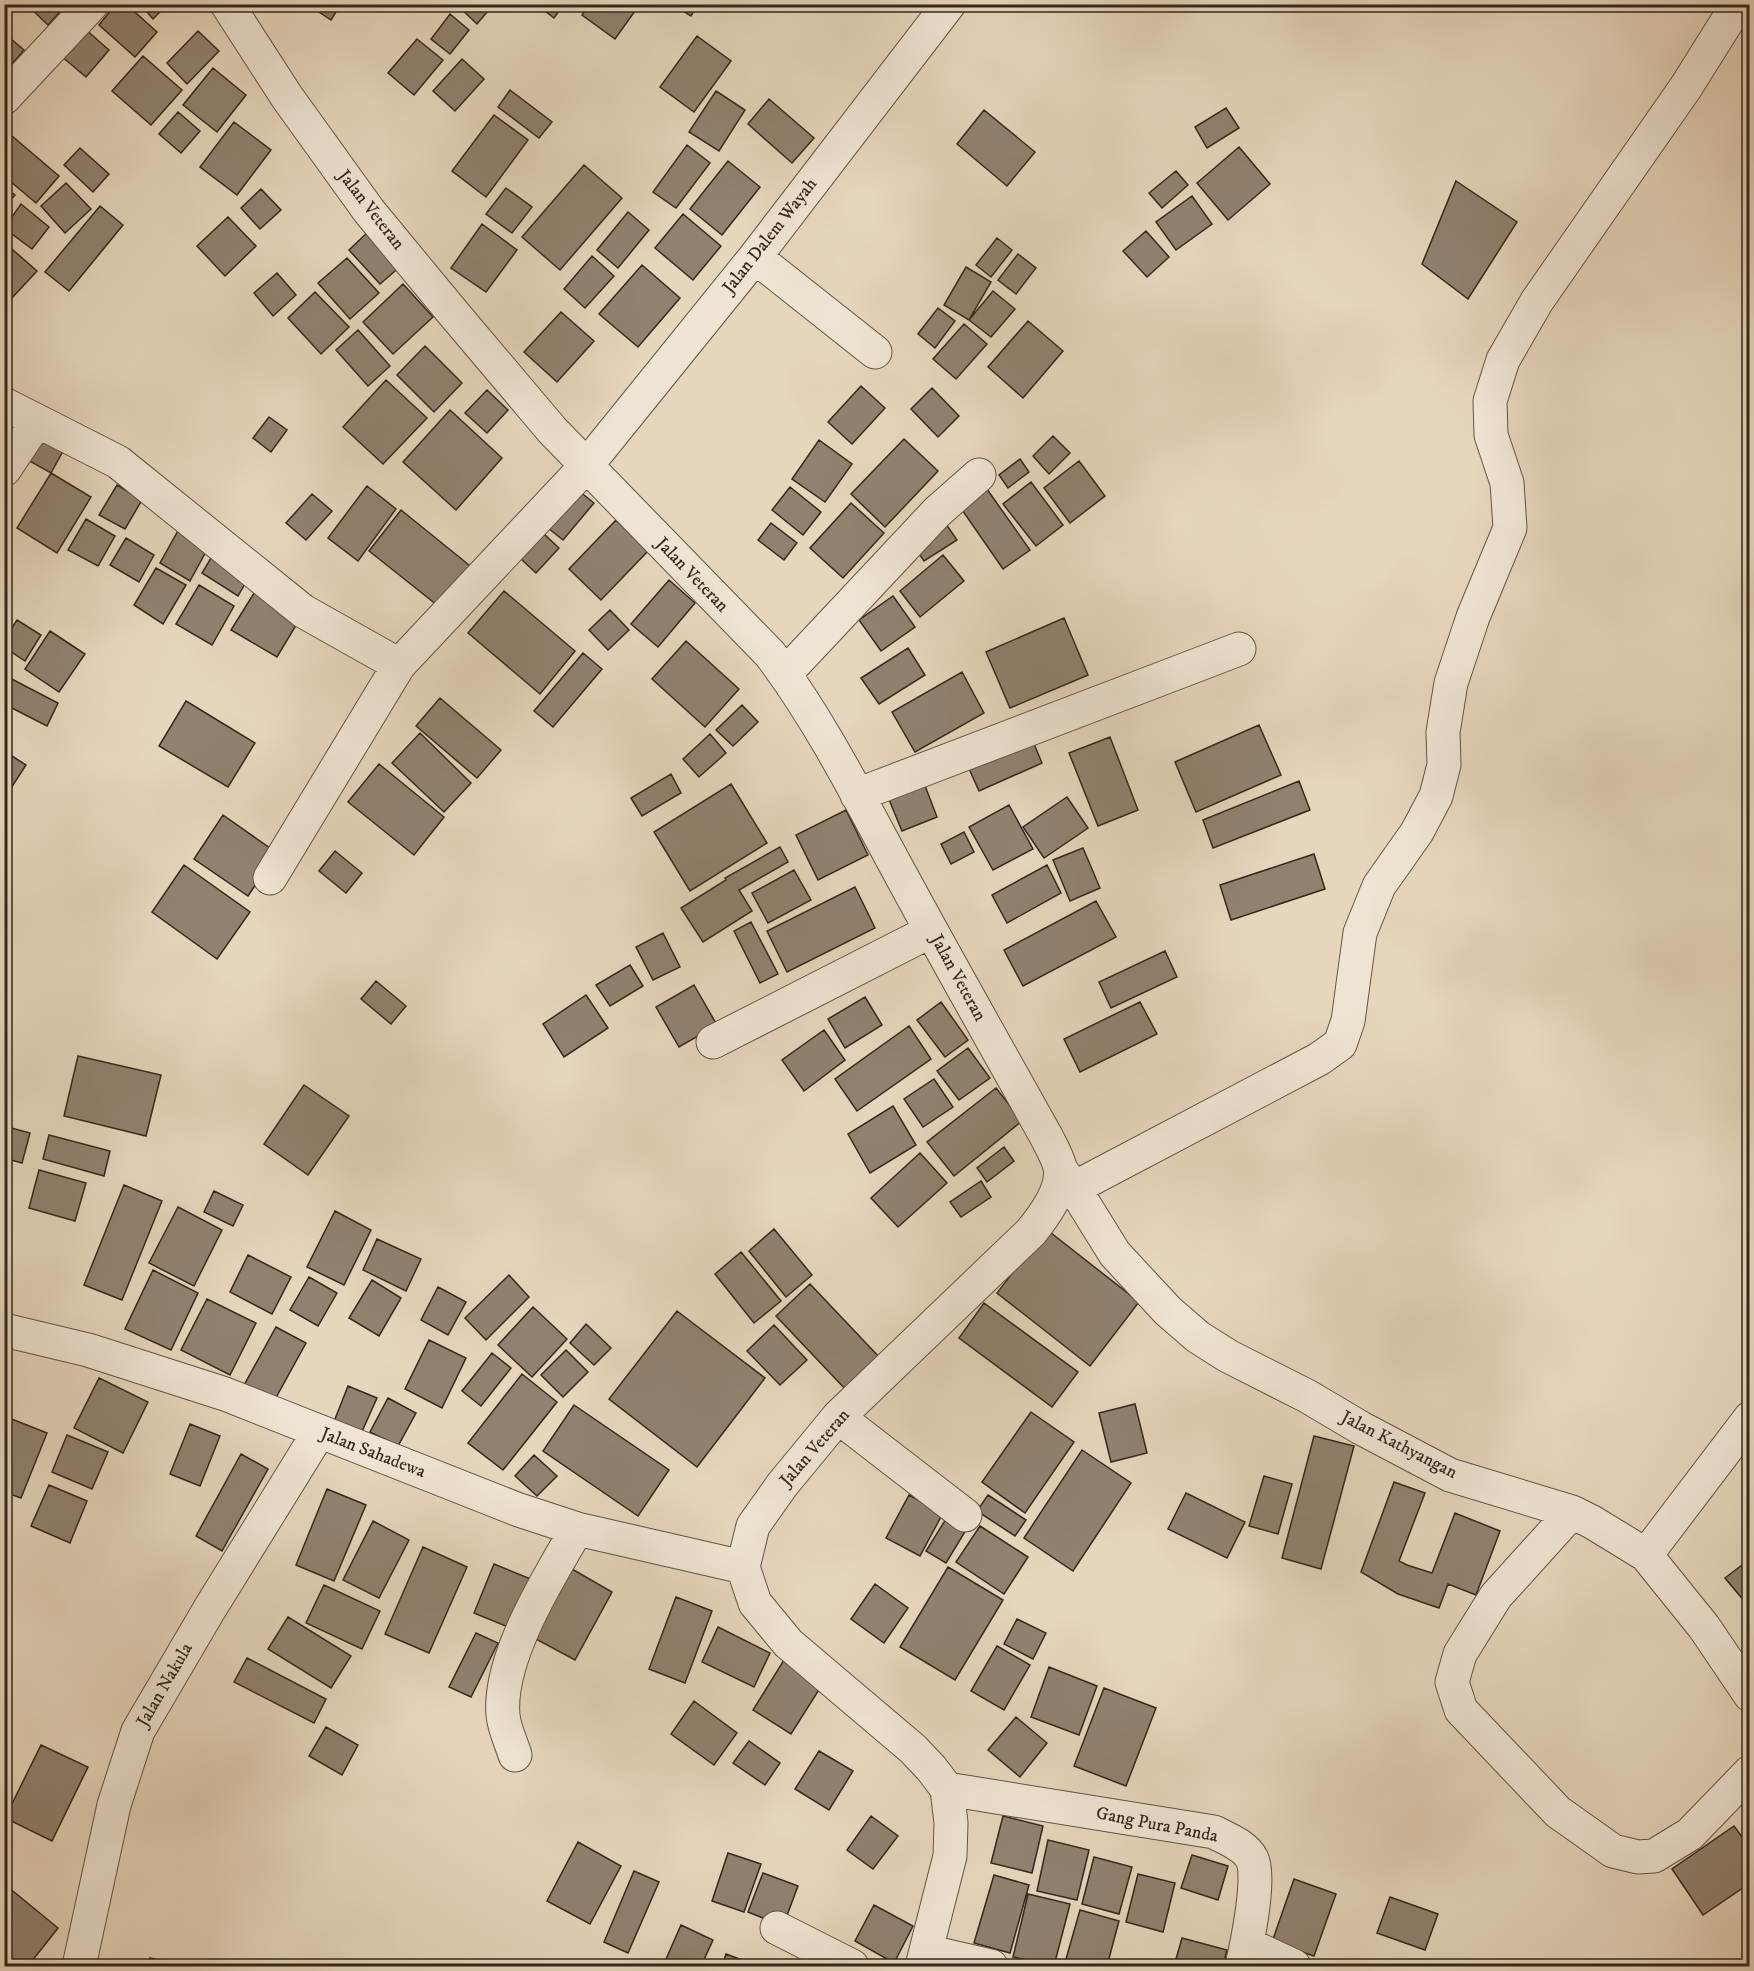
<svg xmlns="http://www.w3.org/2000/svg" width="1754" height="1971" viewBox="0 0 1754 1971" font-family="'IM FELL DW Pica',serif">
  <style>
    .building { fill: #918270; stroke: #34281d; stroke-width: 1.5 }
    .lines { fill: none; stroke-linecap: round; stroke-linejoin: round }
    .minor-casing { stroke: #605445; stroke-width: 35 }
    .minor { stroke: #efe4d3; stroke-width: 33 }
    .labels { text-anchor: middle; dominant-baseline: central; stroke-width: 4.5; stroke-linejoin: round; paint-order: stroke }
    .street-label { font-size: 18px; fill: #34281d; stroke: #efe4d3 }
  </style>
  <rect width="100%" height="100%" fill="#e6d6bc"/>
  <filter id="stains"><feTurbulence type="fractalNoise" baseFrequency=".00333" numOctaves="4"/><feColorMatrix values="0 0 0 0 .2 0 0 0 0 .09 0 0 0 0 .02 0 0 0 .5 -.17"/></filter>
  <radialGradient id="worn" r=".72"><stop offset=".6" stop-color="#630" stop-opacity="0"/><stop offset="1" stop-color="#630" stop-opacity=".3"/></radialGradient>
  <path class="building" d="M26,4H67L48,25Z
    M116,4H126L157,32L135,57L99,25Z
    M140,4H168L153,19Z
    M307,4H341L331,20Z
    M456,4H494L477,24Z
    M536,4H564L554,18Z
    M589,4H640L615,39L582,15Z
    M671,4H698L691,16Z
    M450,14L469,30L450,54L431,39Z
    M84,28L109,50L86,77L61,56Z
    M198,31L219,51L187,84L167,63Z
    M4,33L24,50L4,73Z
    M697,36L731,61L694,112L660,87Z
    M417,39L443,60L414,95L388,73Z
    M143,56L182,90L151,125L112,91Z
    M462,59L484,79L455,111L433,91Z
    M213,68L246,95L217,132L183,105Z
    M510,90L552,122L539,138L498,107Z
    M716,91L745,110L719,151L689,132Z
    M769,99L814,138L792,163L748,124Z
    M1226,108L1239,128L1207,148L1195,127Z
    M984,110L1035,152L1007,186L957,144Z
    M178,112L200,131L181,153L159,134Z
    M494,115L528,140L486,197L452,171Z
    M234,122L271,150L237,195L200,167Z
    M5,130L59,176L36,203L4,176Z
    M687,145L710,163L676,208L653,192Z
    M1239,147L1270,184L1228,220L1197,183Z
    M80,148L109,174L93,192L64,165Z
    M728,161L760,187L722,235L690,209Z
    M584,165L622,198L560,270L522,237Z
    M1176,171L1188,185L1162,208L1149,193Z
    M1456,181L1517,222L1468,299L1422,264Z
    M66,183L91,209L65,233L41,206Z
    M4,186L15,195L4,207Z
    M506,188L532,207L512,233L486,214Z
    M261,189L281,210L260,229L241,208Z
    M1192,196L1212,224L1176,250L1156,222Z
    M21,204L49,227L32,249L4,228Z
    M100,206L123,225L69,291L45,272Z
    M628,212L649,230L618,268L597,250Z
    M683,214L721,246L693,280L655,248Z
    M228,217L256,246L225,276L197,246Z
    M482,224L517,250L486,292L451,268Z
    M370,230L402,265L380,284L349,250Z
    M1146,231L1169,257L1147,277L1123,251Z
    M997,238L1012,250L991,277L976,265Z
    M5,243L37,271L11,299L4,294Z
    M1018,254L1036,268L1016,294L998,280Z
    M592,256L614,276L585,308L564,289Z
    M347,258L379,293L350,319L318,283Z
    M642,265L680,298L638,347L599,314Z
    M966,267L991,282L969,320L944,305Z
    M277,273L296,295L273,316L254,293Z
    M403,284L433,317L393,354L363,322Z
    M993,291L1015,309L991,337L969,320Z
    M315,292L349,327L321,354L288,318Z
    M938,308L955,321L935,348L918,334Z
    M561,312L594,341L557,382L524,352Z
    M1028,321L1063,351L1023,398L988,367Z
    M964,324L987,344L956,379L933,359Z
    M358,330L390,366L368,386L336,350Z
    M425,346L462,383L434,412L397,375Z
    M386,380L427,418L383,464L343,427Z
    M861,386L885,408L852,444L828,422Z
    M932,388L959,416L938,437L911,409Z
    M487,390L508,410L487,433L465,413Z
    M450,410L502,458L456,510L403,462Z
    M4,416L20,426L4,450Z
    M269,417L287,430L271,452L253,438Z
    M42,428L68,442L51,473L26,459Z
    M1053,436L1070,453L1049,474L1033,456Z
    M904,439L938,471L885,527L851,494Z
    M819,440L852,464L825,502L792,479Z
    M1020,459L1029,472L1008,488L999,475Z
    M1079,461L1105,496L1070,523L1044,488Z
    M51,473L91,497L57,553L17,528Z
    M1031,482L1063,525L1036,546L1003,504Z
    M117,485L142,500L125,529L99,515Z
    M984,485L1030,550L1003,569L958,504Z
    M367,486L396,509L358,561L328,538Z
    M790,487L821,512L803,535L772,510Z
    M579,491L594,503L563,540L548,528Z
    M312,494L332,511L306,540L286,523Z
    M851,503L884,533L843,578L810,548Z
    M401,510L474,569L442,609L369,551Z
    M86,519L115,536L98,566L68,550Z
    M616,520L648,551L601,600L569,569Z
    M771,523L797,543L784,560L758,540Z
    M946,524L957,540L924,561L913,545Z
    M179,529L209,546L190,581L160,563Z
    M544,534L559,548L536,573L521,559Z
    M126,538L154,555L139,582L110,565Z
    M214,553L250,575L238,596L202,573Z
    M943,555L964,581L920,617L900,591Z
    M156,568L186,585L163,624L134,605Z
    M669,580L695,603L658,647L631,624Z
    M199,585L234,606L212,645L176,624Z
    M256,590L301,617L277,657L231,630Z
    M504,591L575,651L540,694L468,633Z
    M893,596L915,627L881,651L859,620Z
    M610,610L629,630L608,650L589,630Z
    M1064,618L1088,675L1010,708L986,652Z
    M17,620L41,635L25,661L4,647V640Z
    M50,631L85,654L59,692L25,669Z
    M686,641L739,689L705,727L652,679Z
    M908,648L925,675L879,704L861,678Z
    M583,653L602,669L553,727L534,711Z
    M962,672L984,713L915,752L892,712Z
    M4,675L58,703L47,726L4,704Z
    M440,698L501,750L477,778L416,726Z
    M186,701L255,743L228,787L159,746Z
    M742,705L758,722L733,746L716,730Z
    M1259,725L1281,775L1196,812L1175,762Z
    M420,733L471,783L444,812L392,763Z
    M710,734L726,753L699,777L683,759Z
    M1030,734L1042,763L979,791L966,762Z
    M1110,737L1138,810L1098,826L1069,753Z
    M4,751L26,765L4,799Z
    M379,764L444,817L414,855L348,802Z
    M671,774L681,793L642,816L631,798Z
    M1299,781L1310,810L1213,848L1203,820Z
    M924,783L937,817L902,831L888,797Z
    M731,784L767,843L690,891L654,832Z
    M1067,797L1088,828L1044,858L1023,827Z
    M1009,805L1033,849L993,870L969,827Z
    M846,810L868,855L818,880L796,835Z
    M223,815L277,853L248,896L194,859Z
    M964,832L974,852L951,864L941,844Z
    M780,847L788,862L739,890L752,911L703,942L681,908L726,880L725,878Z
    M1083,848L1100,888L1070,901L1053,860Z
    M335,851L362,873L346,893L319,871Z
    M1314,854L1325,889L1231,920L1220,885Z
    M184,865L250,912L217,959L152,912Z
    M1047,865L1061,893L1007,923L992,895Z
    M794,870L811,900L768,923L752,893Z
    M855,887L875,928L787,972L767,931Z
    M1096,901L1116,937L1023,986L1004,950Z
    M751,922L778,974L760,983L734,931Z
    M663,933L680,967L653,980L636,947Z
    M1165,951L1177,977L1111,1008L1099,982Z
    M630,965L643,986L610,1006L596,985Z
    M376,981L406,1006L391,1024L361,999Z
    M694,985L717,1025L679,1047L656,1007Z
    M586,995L608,1028L564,1057L543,1024Z
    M865,997L882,1025L845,1048L828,1019Z
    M941,1002L968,1040L945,1057L917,1020Z
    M1140,1002L1157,1034L1080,1072L1064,1039Z
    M909,1026L931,1059L857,1111L835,1079Z
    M824,1030L845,1060L804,1091L782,1060Z
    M968,1048L990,1078L959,1100L937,1071Z
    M78,1056L161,1075L146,1136L64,1116Z
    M934,1079L953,1107L923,1127L904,1099Z
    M304,1085L349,1116L308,1175L264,1144Z
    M996,1088L1022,1121L954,1176L927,1142Z
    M893,1106L916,1145L870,1173L848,1134Z
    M4,1126L30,1133L22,1163L4,1158Z
    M49,1135L110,1151L104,1176L43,1159Z
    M1004,1147L1014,1161L987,1182L977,1168Z
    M920,1153L947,1183L898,1227L871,1198Z
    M39,1170L86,1183L75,1221L29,1208Z
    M981,1181L991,1197L961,1217L950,1202Z
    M124,1185L162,1201L122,1300L84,1285Z
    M214,1191L243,1205L233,1226L204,1212Z
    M178,1207L222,1230L194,1286L149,1263Z
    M335,1211L371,1230L344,1285L307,1267Z
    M774,1229L812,1275L786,1297L749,1251Z
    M1046,1229L1139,1302L1090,1366L997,1293Z
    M377,1239L421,1259L406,1291L363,1270Z
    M741,1252L781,1301L754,1323L715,1274Z
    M248,1255L291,1277L272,1314L230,1292Z
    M153,1270L198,1293L171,1350L125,1329Z
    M509,1275L529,1297L486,1340L465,1318Z
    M309,1277L337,1293L318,1326L290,1310Z
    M372,1280L401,1298L379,1336L349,1318Z
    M810,1284L881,1359L847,1391L776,1316Z
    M438,1287L466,1302L448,1335L421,1320Z
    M207,1299L256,1323L230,1375L181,1350Z
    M984,1303L1078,1372L1052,1407L959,1338Z
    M533,1307L567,1339L532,1377L498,1345Z
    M677,1311L765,1378L697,1467L609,1399Z
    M586,1324L611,1348L594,1365L570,1343Z
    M774,1325L807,1360L780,1385L747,1351Z
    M276,1327L306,1343L273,1403L243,1387Z
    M429,1340L466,1358L442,1408L405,1389Z
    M566,1350L588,1372L563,1397L541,1375Z
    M492,1353L511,1368L481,1406L462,1391Z
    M522,1374L557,1402L503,1470L468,1443Z
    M99,1378L148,1402L123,1453L74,1428Z
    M348,1386L377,1398L360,1436L333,1424Z
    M388,1398L416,1413L398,1446L370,1432Z
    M1135,1404L1147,1453L1111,1462L1099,1413Z
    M574,1405L669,1470L638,1516L543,1451Z
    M1031,1412L1074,1442L1025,1513L982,1482Z
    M4,1416L47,1433L21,1498L4,1492Z
    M190,1424L220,1436L200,1486L170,1474Z
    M67,1435L108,1452L92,1489L52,1472Z
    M1314,1436L1354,1446L1321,1569L1282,1558Z
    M1082,1450L1131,1483L1073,1571L1024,1538Z
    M241,1454L268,1469L222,1551L196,1536Z
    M534,1455L557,1476L537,1496L515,1476Z
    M1264,1476L1292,1484L1278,1534L1249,1526Z
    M1394,1482L1425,1493L1399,1561L1407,1565L1432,1573L1455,1513L1500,1531L1476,1595L1448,1584L1439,1608L1398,1594L1361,1572Z
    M49,1485L87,1501L70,1543L31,1526Z
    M327,1489L366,1505L334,1581L296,1565Z
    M1186,1493L1245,1522L1227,1558L1168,1529Z
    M909,1495L943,1513L920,1556L886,1538Z
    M988,1495L1026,1520L1015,1536L977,1511Z
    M946,1519L966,1530L946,1563L926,1551Z
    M373,1521L409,1540L379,1598L343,1580Z
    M980,1526L1028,1557L1004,1594L956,1562Z
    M423,1547L467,1567L429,1653L385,1634Z
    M1750,1559V1608L1725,1578Z
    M494,1564L533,1580L513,1629L474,1613Z
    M948,1567L1003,1600L955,1680L900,1647Z
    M572,1569L612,1592L575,1660L534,1638Z
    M875,1584L908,1608L884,1643L851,1619Z
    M324,1585L380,1611L362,1649L306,1623Z
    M676,1597L712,1611L685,1683L649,1669Z
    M288,1617L351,1656L331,1688L268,1649Z
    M1017,1619L1046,1633L1033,1659L1004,1644Z
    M718,1627L770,1653L754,1687L702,1662Z
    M476,1633L498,1643L471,1697L449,1687Z
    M997,1646L1030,1665L1004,1710L971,1691Z
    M247,1658L326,1699L314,1723L234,1682Z
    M784,1660L822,1685L791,1734L753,1710Z
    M1049,1667L1097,1686L1079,1735L1031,1717Z
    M1104,1688L1156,1708L1126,1786L1074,1766Z
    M694,1701L737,1733L714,1765L671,1734Z
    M1016,1717L1047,1743L1020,1777L988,1750Z
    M326,1727L358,1745L342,1775L309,1756Z
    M749,1741L780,1763L765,1785L733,1763Z
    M41,1745L88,1767L52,1841L5,1818Z
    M819,1751L853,1771L829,1810L795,1789Z
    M871,1816L898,1836L873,1869L847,1850Z
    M1003,1816L1043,1826L1032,1873L991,1863Z
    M1734,1826L1750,1848V1883L1703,1915L1672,1869Z
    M1048,1840L1089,1850L1077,1900L1037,1891Z
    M578,1842L621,1866L590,1924L547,1901Z
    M728,1853L761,1864L744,1912L712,1901Z
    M1192,1855L1228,1866L1218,1900L1181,1888Z
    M1094,1857L1132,1867L1119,1914L1082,1904Z
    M634,1871L659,1882L628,1953L604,1942Z
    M763,1873L798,1886L783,1926L748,1912Z
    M1138,1874L1175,1883L1163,1932L1126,1922Z
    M994,1875L1029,1885L1010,1953L974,1943Z
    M1294,1879L1336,1894L1314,1956L1272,1942Z
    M8,1887L58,1928L28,1966H4V1892Z
    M1028,1894L1070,1904L1054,1966L1013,1957Z
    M1390,1897L1438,1914L1425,1950L1377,1933Z
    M874,1905L913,1926L894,1963L855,1941Z
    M1080,1910L1119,1921L1107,1966H1064Z
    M681,1925L713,1940L701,1966H663Z
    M1182,1938L1227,1950L1223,1966H1174Z
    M726,1954L758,1966H722Z
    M150,1958L176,1964L175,1966H148Z"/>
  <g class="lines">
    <g class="minor-casing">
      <path id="minor" d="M227,4L287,97L369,211L454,314L552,430L770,654C822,723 861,802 902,877C949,964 998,1050 1046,1136C1051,1146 1057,1156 1060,1167C1064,1189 1044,1216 1031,1232L838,1417L782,1485L753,1526L743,1567L755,1603L788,1643L913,1749L931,1768L947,1789L951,1823L950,1856L922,1966
        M4,98L92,4
        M755,257L875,352
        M4,404L118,462L303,611L399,665
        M4,470L37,421
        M785,674L937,512L979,475
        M857,795L1239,649
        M270,878L399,665L587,465L755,257L949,4
        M713,1042L931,931
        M1061,1170L1074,1188L1115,1254L1168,1311L1198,1337L1228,1356L1307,1396L1361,1428L1450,1475L1572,1512L1592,1522L1646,1555L1704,1627L1750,1695
        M1074,1188L1319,1059L1340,1044L1348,1021L1360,933L1379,886L1417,832L1436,796L1444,765L1443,732L1451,683L1473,617L1510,528L1507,483L1491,435L1490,401L1503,360L1537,301L1686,87L1738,4
        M4,1330L88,1350L225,1394L519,1510L577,1529L743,1567
        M838,1417L965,1515
        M1572,1512L1496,1596L1460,1654L1452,1682L1461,1710L1558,1812L1613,1851L1638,1857L1654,1856L1690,1834L1750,1772
        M1646,1555L1750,1418
        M515,1755C511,1742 504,1728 503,1715C498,1658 549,1577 577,1529
        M947,1789L1214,1832C1227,1839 1245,1845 1252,1859C1261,1877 1247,1944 1242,1966
        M777,1928L852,1966
        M1247,1944L1294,1966
        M926,1951L991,1966
        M79,1966L114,1805L138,1731L209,1610L319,1432"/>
    </g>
    <use href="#minor" class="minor"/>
  </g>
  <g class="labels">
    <g class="street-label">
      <text transform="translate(371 210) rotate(52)">Jalan Veteran</text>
      <text transform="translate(770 236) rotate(-52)">Jalan Dalem Wayah</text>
      <text transform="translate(692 575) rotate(46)">Jalan Veteran</text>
      <text transform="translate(958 978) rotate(61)">Jalan Veteran</text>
      <text transform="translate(1399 1445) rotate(27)">Jalan Kathyangan</text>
      <text transform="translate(815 1448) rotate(-49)">Jalan Veteran</text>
      <text transform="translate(373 1453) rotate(21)">Jalan Sahadewa</text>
      <text transform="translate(165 1685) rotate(-60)">Jalan Nakula</text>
      <text transform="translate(1157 1825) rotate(11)">Gang Pura Panda</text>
    </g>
  </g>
  <rect width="1754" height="1971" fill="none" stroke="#e6d6bc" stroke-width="24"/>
  <rect x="6" y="6" width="1742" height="1959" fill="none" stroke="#34281d" stroke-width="3"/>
  <rect x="12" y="12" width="1730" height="1947" fill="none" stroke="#34281d" stroke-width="1.5"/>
  <rect width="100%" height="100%" filter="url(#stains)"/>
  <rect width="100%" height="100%" fill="url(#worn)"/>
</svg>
